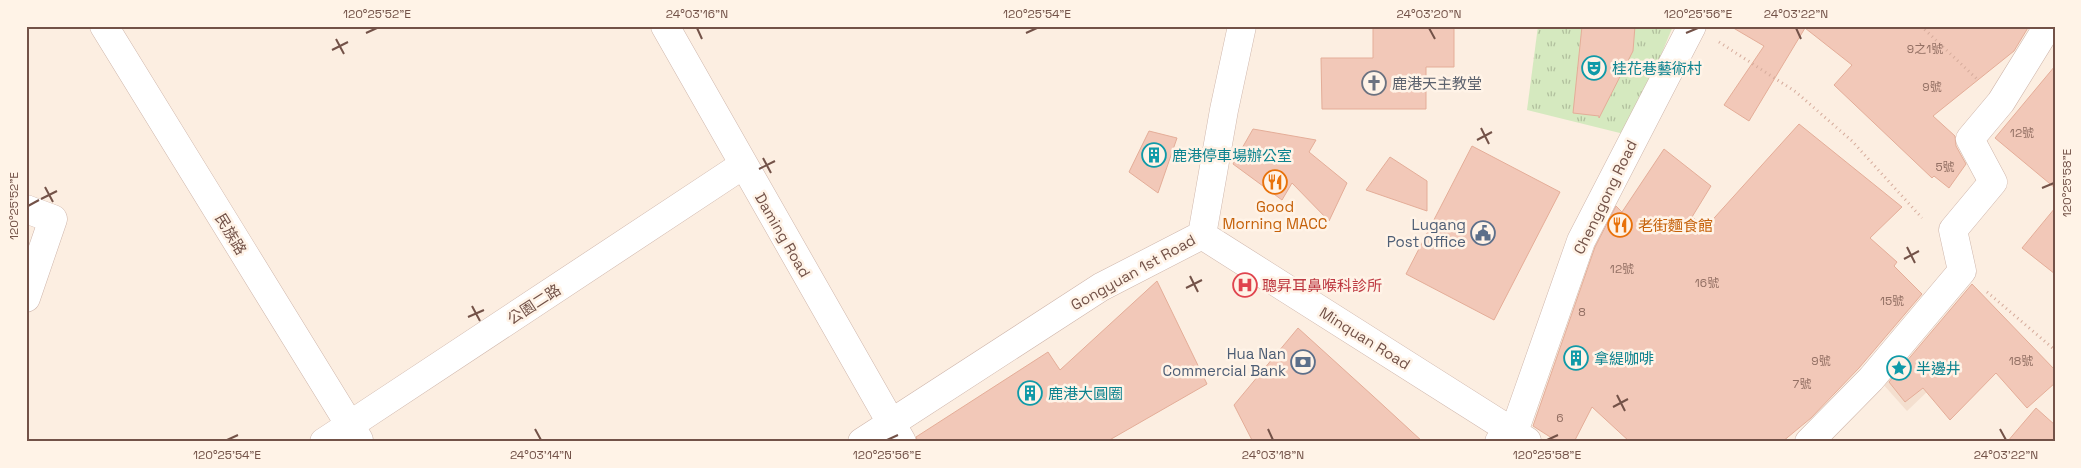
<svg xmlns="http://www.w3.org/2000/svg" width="2081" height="468" viewBox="0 0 2081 468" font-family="'Space Grotesk','Noto Sans TC',sans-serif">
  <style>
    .residential { fill: #f4dfcf }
    .park { fill: url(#park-tufts) }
    .building { fill: #f2c8b8; stroke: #e4ad98 }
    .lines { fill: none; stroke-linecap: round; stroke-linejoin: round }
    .minor-casing { stroke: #cfb6ab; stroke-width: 29 }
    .path { stroke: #d6ac9c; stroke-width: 3; stroke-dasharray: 1 4; stroke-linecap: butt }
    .minor { stroke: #fff; stroke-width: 28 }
    .ticks { fill: none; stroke: #735248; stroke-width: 2 }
    .labels { text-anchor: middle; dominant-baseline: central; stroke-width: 5; stroke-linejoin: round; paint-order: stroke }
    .number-label { font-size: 12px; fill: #937064 }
    .culture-label { font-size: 15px; fill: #0d838f; stroke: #fff3e7; text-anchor: start }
    .worship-label { font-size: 15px; fill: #5b616d; stroke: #fff3e7; text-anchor: start }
    .street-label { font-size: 15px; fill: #735248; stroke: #fff3e7 }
    .food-label { font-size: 15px; fill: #c56008; stroke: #fff3e7 }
    .service-label { font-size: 15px; fill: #4e5e75; stroke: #fff3e7; text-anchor: end }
    .health-label { font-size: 15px; fill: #be3a42; stroke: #fff3e7; text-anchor: start }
    .neatline { fill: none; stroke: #735248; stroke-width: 2 }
    .ticks-label { font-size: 12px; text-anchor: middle; fill: #735248 }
  </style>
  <defs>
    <pattern id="park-tufts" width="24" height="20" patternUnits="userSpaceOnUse" patternTransform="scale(1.25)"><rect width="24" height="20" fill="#d5e9bf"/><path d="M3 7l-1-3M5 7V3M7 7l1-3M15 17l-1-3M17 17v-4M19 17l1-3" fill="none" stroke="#b1bf9d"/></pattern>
  </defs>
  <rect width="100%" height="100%" fill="#fceee1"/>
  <path class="residential" d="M1905,362L1930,389L1907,411L1882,383Z"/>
  <path class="park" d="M1538,26H1673L1628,135L1527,110Z"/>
  <path class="building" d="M1373,26H1454V67H1426V109H1322L1321,58H1373Z
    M1582,26H1635L1633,51L1599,118V116L1573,113Z
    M1730,26H2029L2014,51L1933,116L1955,136L1956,146L1966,164L1949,188L1934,176L1932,178L1834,85L1852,65L1805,28L1749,121L1724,105L1764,46Z
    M2055,66V188L1995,138Z
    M1799,124L1902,207L1870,238L1897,262L1894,266L1922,294L1859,368L1811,418L1782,442H1630L1592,407L1574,442H1558L1533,426L1595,247L1616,206L1622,212L1664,149L1711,186L1692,217L1706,227Z
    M1253,129L1316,140L1309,152L1347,183L1329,221L1292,183L1282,200L1233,164Z
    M1149,131L1177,138L1158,193L1129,172Z
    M1472,146L1560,192L1494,320L1406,274Z
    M1390,157L1427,181V211L1366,190Z
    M2055,208V274L2022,248Z
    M1157,281L1207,384L1106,442H918L916,437L1048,352L1060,370Z
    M1972,284L2055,370V383L2027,408L1996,373L1950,420L1923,388L1905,402L1889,382Z
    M1298,328L1373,396L1423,442H1253L1234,405Z
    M2036,408L2055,425V442H2007Z"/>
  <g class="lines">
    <g class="minor-casing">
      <path id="minor" d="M104,26L359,440
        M665,26L902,442
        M26,209L53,219L26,298
        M1202,235L1527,441
        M324,442L743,165
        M862,442L1101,287L1202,235L1224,110L1242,26
        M1499,442L1514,432L1581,241L1692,26
        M1809,442L1871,379L1962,271L1953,230L1993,182L1970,139L2001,102L2048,26"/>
    </g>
    <path class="path" d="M1921,26L1977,79
      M1719,42L1796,92L1852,141L1922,218
      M1987,292L2055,350"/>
    <use href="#minor" class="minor"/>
  </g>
  <path class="ticks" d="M697,28L702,39M1429,28L1435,39M1796,28L1801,39M366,33L377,28M1026,33L1037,28M1686,33L1698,28M336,39L344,54M332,50L348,42M1481,128L1489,144M1477,140L1492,132M763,158L771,173M759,169L775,161M45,187L53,202M2042,188L2054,183M41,199L57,191M28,206L39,200M1907,247L1915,263M1904,259L1919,251M1190,276L1198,292M1186,288L1202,280M472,306L480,321M468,317L484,310M1617,395L1625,411M1613,407L1628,399M535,429L541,440M1268,429L1273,440M2000,429L2006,440M227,440L238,435M887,440L898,435M1547,440L1558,435"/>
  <defs>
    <g id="theatre-ring" transform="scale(1.25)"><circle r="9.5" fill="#fff3e7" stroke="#0f9aa8" stroke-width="1.5"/><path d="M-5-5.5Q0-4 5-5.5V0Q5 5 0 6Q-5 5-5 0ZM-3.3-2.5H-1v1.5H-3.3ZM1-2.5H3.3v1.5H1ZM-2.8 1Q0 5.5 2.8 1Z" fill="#0f9aa8"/></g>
    <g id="church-ring" transform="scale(1.25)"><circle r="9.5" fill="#fff3e7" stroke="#6b7280" stroke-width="1.5"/><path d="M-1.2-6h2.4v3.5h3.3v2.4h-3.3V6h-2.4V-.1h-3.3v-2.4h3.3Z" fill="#6b7280"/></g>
    <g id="building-ring" transform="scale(1.25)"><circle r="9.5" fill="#fff3e7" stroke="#0f9aa8" stroke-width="1.5"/><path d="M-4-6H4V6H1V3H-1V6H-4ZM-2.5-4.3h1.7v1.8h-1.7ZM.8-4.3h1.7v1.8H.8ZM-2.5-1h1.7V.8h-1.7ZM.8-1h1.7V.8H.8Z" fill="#0f9aa8"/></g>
    <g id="restaurant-ring" transform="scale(1.25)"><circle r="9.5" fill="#fff3e7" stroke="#e8710a" stroke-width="1.5"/><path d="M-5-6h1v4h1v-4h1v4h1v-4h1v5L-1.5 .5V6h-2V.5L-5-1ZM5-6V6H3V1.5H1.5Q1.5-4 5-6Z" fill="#e8710a"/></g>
    <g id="civic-ring" transform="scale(1.25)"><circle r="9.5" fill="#fff3e7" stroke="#5c6f8a" stroke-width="1.5"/><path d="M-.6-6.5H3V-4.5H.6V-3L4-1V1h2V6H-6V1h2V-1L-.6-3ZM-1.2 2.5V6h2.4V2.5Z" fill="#5c6f8a"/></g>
    <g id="hospital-ring" transform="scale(1.25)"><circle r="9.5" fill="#fff3e7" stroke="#e0444e" stroke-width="1.5"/><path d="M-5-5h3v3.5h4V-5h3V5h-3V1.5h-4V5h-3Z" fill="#e0444e"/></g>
    <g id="bank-ring" transform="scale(1.25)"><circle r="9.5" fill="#fff3e7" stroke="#5c6f8a" stroke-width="1.5"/><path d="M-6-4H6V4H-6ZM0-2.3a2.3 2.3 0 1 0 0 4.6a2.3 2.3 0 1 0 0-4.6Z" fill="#5c6f8a"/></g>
    <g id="sight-ring" transform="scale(1.25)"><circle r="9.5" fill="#fff3e7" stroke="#0f9aa8" stroke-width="1.5"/><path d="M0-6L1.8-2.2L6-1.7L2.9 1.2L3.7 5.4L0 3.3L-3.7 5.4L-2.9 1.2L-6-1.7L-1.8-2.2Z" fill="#0f9aa8"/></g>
  </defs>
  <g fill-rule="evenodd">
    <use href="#theatre-ring" x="1594" y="68"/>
    <use href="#church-ring" x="1374" y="83"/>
    <use href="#building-ring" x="1154" y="155"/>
    <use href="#restaurant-ring" x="1275" y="182"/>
    <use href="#restaurant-ring" x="1620" y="225"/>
    <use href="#civic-ring" x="1483" y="233"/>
    <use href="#hospital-ring" x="1245" y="285"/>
    <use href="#building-ring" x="1576" y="358"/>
    <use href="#bank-ring" x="1303" y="362"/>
    <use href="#sight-ring" x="1899" y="368"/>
    <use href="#building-ring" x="1030" y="393"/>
  </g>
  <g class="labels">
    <g class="number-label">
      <text x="1925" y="49">9之1號</text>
      <text x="1932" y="87">9號</text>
      <text x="2022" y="133">12號</text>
      <text x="1945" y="167">5號</text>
      <text x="1622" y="269">12號</text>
      <text x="1707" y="283">16號</text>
      <text x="1892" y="301">15號</text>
      <text x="1582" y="312">8</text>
      <text x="1821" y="361">9號</text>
      <text x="2021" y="361">18號</text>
      <text x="1802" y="384">7號</text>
      <text x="1560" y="418">6</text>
    </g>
    <g class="culture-label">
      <text x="1612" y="68">桂花巷藝術村</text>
      <text x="1172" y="155">鹿港停車場辦公室</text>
      <text x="1594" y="358">拿緹咖啡</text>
      <text x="1916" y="368">半邊井</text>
      <text x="1048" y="393">鹿港大圓圈</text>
    </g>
    <g class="worship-label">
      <text x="1392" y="83">鹿港天主教堂</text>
    </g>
    <g class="street-label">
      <text transform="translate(1605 197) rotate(-64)">Chenggong Road</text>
      <text transform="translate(231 234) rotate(59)">民族路</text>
      <text transform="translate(783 235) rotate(60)">Daming Road</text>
      <text transform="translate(1133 272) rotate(-29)">Gongyuan 1st Road</text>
      <text transform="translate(534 304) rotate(-33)">公園二路</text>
      <text transform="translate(1365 338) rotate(32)">Minquan Road</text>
    </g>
    <g class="food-label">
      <text x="1275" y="206">Good<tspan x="1275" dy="17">Morning MACC</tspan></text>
      <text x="1638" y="225" text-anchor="start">老街麵食館</text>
    </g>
    <g class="service-label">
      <text x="1466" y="224">Lugang<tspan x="1466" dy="17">Post Office</tspan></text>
      <text x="1286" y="353">Hua Nan<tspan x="1286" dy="17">Commercial Bank</tspan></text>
    </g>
    <g class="health-label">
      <text x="1262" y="285">聰昇耳鼻喉科診所</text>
    </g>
  </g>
  <rect width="2081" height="468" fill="none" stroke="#fff3e7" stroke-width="55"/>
  <rect x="28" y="28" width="2026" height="412" class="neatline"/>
  <g class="ticks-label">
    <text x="377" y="18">120°25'52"E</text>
    <text x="697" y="18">24°03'16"N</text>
    <text x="1037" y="18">120°25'54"E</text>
    <text x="1429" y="18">24°03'20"N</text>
    <text x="1698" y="18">120°25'56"E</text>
    <text x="1796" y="18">24°03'22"N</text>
    <text transform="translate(2067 183) rotate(-90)" y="4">120°25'58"E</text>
    <text transform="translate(14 206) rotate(-90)" y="4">120°25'52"E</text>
    <text x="227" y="459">120°25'54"E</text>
    <text x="541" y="459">24°03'14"N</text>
    <text x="887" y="459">120°25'56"E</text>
    <text x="1273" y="459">24°03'18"N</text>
    <text x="1547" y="459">120°25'58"E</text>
    <text x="2006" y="459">24°03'22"N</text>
  </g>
</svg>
